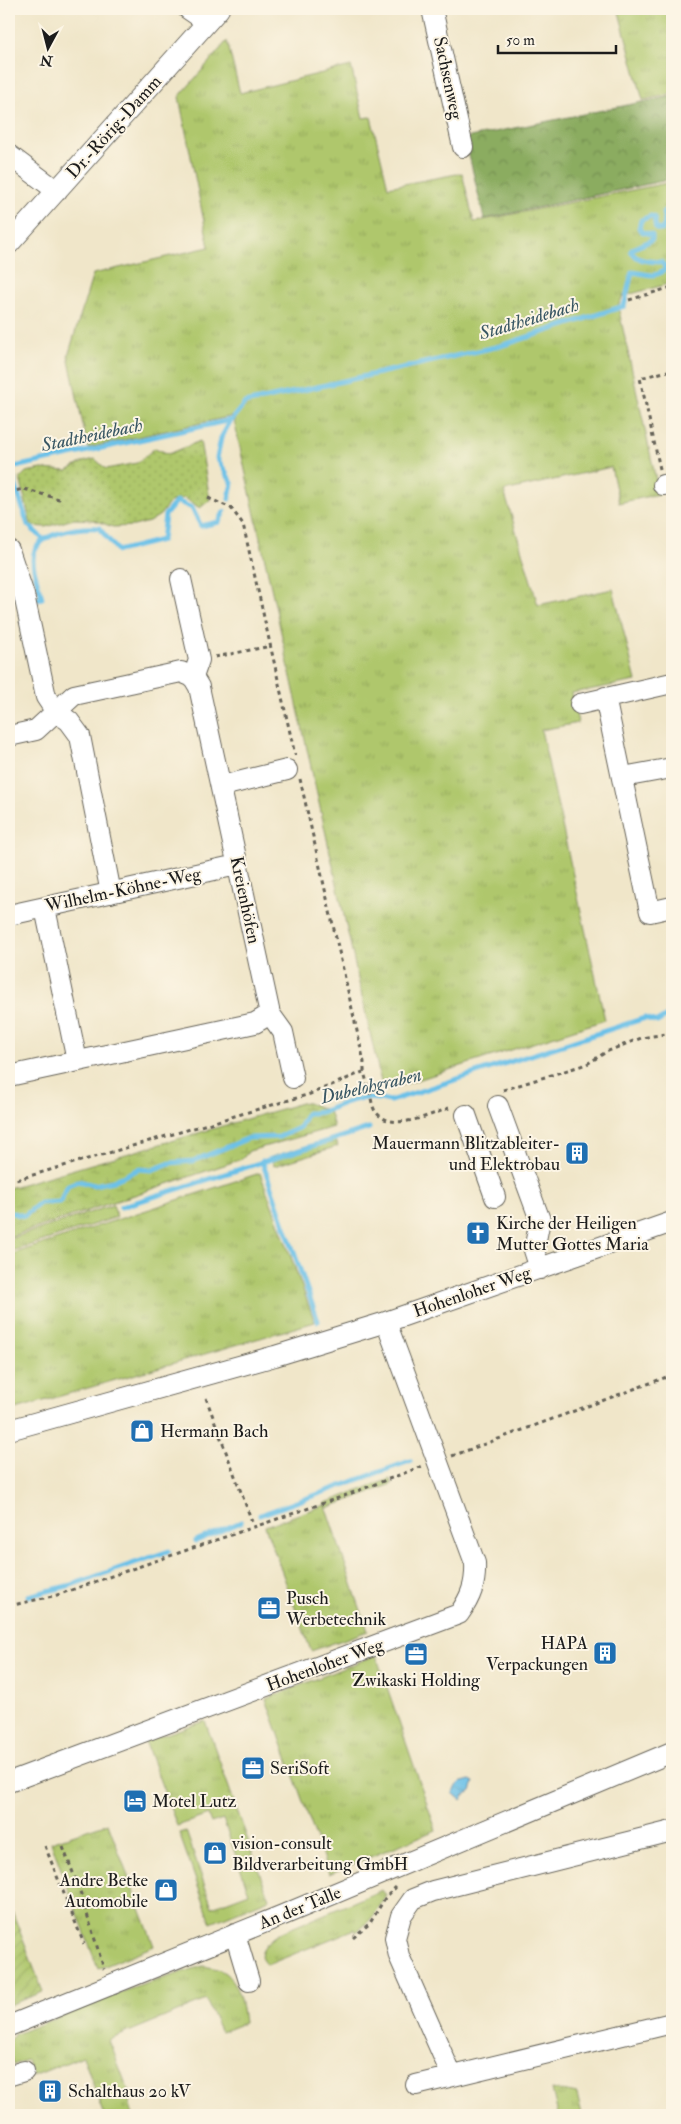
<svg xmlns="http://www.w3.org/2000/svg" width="681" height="2124" viewBox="0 0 681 2124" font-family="'IM FELL Double Pica',serif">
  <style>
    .grass { fill: url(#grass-tufts); stroke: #667244 }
    .forest { fill: url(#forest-crowns); stroke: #54643e }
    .wetland { fill: url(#wetland-marsh); stroke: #667244 }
    .park { fill: url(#park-dots); stroke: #667244 }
    .garden { fill: url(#garden-furrows); stroke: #667244 }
    .water { fill: url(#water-ripples); stroke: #446e82 }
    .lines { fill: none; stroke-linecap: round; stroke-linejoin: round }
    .stream { stroke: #6cc1e8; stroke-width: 5 }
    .minor-casing { stroke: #666359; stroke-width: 22 }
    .path { stroke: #666359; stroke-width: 3; stroke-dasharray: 4 4; stroke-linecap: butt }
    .minor { stroke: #fff; stroke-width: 20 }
    .labels { text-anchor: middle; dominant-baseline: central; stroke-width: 4; stroke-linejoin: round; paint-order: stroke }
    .street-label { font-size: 18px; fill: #1c1c1c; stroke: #fcf5e5 }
    .poi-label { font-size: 18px; fill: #1c1c1c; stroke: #fcf5e5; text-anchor: start }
    .water-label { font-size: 19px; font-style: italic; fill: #385663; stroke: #fcf5e5 }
  </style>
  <defs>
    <pattern id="grass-tufts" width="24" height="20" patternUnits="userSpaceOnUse" patternTransform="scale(1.25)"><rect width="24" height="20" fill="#afc76c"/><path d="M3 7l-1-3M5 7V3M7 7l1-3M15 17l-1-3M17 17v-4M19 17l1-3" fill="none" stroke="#96aa5d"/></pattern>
    <pattern id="forest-crowns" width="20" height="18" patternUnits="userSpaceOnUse" patternTransform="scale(1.25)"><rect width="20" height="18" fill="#8bac60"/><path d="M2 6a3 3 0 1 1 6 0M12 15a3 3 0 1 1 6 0" fill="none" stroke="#718b4e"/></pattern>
    <pattern id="wetland-marsh" width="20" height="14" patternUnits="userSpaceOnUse" patternTransform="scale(1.25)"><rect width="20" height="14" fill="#afc76c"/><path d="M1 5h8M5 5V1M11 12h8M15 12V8" fill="none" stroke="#96aa5d"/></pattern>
    <pattern id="park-dots" width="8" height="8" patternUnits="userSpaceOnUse" patternTransform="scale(1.25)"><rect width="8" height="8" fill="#afc76c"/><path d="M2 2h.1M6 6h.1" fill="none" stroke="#96aa5d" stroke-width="1.8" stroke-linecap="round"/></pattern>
    <pattern id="garden-furrows" width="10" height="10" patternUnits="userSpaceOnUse" patternTransform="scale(1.25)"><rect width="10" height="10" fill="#afc76c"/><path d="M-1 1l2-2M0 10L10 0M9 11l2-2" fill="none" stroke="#96aa5d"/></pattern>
    <pattern id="water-ripples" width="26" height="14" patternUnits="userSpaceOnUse" patternTransform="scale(1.25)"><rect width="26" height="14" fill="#6cc1e8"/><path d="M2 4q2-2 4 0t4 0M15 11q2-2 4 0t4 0" fill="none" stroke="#5da5c6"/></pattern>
  </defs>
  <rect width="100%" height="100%" fill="#fcf5e5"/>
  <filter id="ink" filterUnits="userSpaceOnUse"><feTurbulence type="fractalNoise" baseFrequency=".02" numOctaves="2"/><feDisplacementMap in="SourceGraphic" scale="10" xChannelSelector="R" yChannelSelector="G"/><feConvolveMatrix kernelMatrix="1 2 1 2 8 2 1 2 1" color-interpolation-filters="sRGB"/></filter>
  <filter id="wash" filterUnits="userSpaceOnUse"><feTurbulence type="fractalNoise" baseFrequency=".0096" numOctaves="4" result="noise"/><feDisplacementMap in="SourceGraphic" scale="20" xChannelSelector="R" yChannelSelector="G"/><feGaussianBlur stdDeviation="1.12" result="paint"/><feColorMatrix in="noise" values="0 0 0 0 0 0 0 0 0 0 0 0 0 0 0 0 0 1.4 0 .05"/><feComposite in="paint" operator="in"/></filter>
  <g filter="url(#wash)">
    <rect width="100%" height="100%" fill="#f0e6c9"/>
    <path class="grass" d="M618,9H672V94L643,100Z
      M227,41L240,93L351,66L363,118L371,117L388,187L462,173L474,222L672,182V283L623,296L618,306L659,494L619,503L611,467L504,491L538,605L613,589L636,681L572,693L578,723L541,730L605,1020L383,1091L233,416L88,448L68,356L93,274L209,247L179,97Z
      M260,1173L315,1322L9,1411V1255Z
      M113,1205L117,1217L9,1252V1239Z
      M390,1479L392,1484L327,1508L325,1503Z
      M325,1505L368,1631L311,1651L265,1526Z
      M376,1655L436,1830L329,1874L266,1699Z
      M205,1721L269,1899L211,1923L179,1833L186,1831L212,1907L249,1893L223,1819L211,1823L208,1815L177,1826L145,1741Z
      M108,1823L154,1946L98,1969L51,1842Z
      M382,1890L386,1895C378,1910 371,1922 356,1932L355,1929L267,1965C251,1953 272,1938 282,1932Z
      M202,1966C208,1967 217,1968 222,1971C239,1981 242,2006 244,2023L221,2032L206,2000L109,2040L132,2100L129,2101L133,2115H104L83,2056L33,2076L27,2060L13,2065L9,2050V2040L16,2034L130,1989Z
      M552,2089L577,2094L582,2115H558Z"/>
    <path class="forest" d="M672,96V179L484,219L465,138Z"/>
    <path class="wetland" d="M305,1102L329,1111L334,1127L249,1151L242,1159L9,1237V1188Z
      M335,1137L338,1146L274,1166L271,1157Z"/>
    <path class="park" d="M200,441L210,500L200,508L184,498L170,502L160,515L149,522L134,526L113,527L94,520L74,519L46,527L31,526L20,478L26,472L42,469L67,471L83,462L95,459L106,469L137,463L155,448L169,454Z"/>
    <path class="garden" d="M9,1903L43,1992L9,2005Z"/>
    <path class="water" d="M470,1780L474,1782L471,1791L464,1795L461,1800L453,1793L459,1783Z"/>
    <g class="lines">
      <path class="stream" d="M229,499L232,483L217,458L221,438L231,420
        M44,540L28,525L10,468L231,420L245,403L500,346L624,306L632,272C645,273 656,280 666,268L661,262C649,261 638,262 631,251C637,244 646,245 652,239V235L643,232L639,228L641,220L651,216L654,217L656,229L662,230L665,223L663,212L666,210L672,215
        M37,599L42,598C39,586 33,572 33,560C33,532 79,527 99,528L118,551L162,540L165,515L177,501L192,508L201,526L219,522L224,512
        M262,1161L318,1321
        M121,1207L369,1128
        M9,1212L24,1216L40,1203L60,1202L68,1185L78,1181L94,1185L113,1181L139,1169L152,1170L170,1163L193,1161L249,1138L279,1137L299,1128L307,1113C323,1114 328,1109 342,1104C359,1097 373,1097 390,1101L645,1018L657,1022L672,1013
        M260,1515L410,1461
        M196,1541L241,1522
        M28,1596L71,1585L169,1551"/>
    </g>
  </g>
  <g filter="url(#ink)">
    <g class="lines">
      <g class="minor-casing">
        <path id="minor" d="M188,9L207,22
          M432,9L463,147
          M9,155L57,191
          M9,244L219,9
          M663,485L672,484
          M9,550L24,595L46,697L56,712L69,721L80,736L111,893
          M181,579L199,660L193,677
          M605,697L650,912L672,907
          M580,704L672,683
          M9,736L36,730L74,695L181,672L193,677L199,687L270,1014L255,1023L9,1076
          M623,777L672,768
          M222,786L287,770
          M45,908L77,1061
          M9,915L237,865
          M270,1014L283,1032L293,1078
          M498,1106L540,1220L534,1250L540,1269
          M466,1115L495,1197
          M9,1430L275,1356L386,1322
          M9,1782L459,1614C471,1597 476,1584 475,1563L386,1322L672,1222
          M235,1934L249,1981
          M9,2026L283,1915L672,1752
          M11,2075L24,2071
          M452,2076L399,1956L395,1938L401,1916L413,1899L433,1891L672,1831
          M416,2085L672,2023"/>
      </g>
      <path class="path" d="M629,300L672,287
        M660,469L640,378L672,370
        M9,492L24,489L59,499L60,496
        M208,498L231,508L243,524L295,755
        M215,657L271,646
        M300,779L364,1062C363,1074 367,1081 370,1092C371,1098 372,1106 375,1111C392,1134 431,1114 452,1107
        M503,1090L587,1064L606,1052L641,1038L672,1033
        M9,1182L310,1094L363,1072
        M206,1398L254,1527
        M452,1456L672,1375
        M9,1606L57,1595L100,1580L344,1496L423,1466
        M45,1846L84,1944
        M63,1847L79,1888L104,1969
        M353,1938L370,1923L385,1898L396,1887"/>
      <use href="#minor" class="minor"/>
    </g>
  </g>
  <defs>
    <g id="building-square" transform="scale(1.25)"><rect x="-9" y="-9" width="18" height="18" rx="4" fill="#1f6fb2" stroke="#fcf5e5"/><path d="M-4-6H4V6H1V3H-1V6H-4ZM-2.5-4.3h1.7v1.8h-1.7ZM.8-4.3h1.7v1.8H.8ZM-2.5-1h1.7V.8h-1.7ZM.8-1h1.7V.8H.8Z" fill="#fff"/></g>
    <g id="church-square" transform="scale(1.25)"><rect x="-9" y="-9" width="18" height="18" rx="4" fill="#1f6fb2" stroke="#fcf5e5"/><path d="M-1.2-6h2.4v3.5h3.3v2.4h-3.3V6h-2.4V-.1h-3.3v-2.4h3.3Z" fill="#fff"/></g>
    <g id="shop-square" transform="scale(1.25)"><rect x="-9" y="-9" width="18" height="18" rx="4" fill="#1f6fb2" stroke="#fcf5e5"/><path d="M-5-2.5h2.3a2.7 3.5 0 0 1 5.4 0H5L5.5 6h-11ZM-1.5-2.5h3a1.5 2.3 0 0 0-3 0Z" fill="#fff"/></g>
    <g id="office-square" transform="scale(1.25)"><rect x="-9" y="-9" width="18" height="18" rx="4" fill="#1f6fb2" stroke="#fcf5e5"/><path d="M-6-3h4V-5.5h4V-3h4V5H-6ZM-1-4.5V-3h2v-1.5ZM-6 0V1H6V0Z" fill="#fff"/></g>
    <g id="hotel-square" transform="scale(1.25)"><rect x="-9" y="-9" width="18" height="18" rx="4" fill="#1f6fb2" stroke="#fcf5e5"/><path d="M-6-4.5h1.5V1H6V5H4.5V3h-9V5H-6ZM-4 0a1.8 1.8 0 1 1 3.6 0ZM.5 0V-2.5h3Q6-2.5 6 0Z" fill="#fff"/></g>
  </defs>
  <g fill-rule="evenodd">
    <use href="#building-square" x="577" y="1153"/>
    <use href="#church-square" x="478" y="1233"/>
    <use href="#shop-square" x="142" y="1431"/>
    <use href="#office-square" x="269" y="1608"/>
    <use href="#building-square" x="605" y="1653"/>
    <use href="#office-square" x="416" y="1654"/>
    <use href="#office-square" x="253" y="1768"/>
    <use href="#hotel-square" x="135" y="1801"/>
    <use href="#shop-square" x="215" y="1853"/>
    <use href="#shop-square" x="166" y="1890"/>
    <use href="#building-square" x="50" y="2091"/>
  </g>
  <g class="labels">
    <g class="street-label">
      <text transform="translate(448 78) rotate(78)">Sachsenweg</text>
      <text transform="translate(114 127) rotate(-48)">Dr.-Rörig-Damm</text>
      <text transform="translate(123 890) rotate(-12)">Wilhelm-Köhne-Weg</text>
      <text transform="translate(245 900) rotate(78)">Kreienhöfen</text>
      <text transform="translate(472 1292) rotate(-19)">Hohenloher Weg</text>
      <text transform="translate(325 1665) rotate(-20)">Hohenloher Weg</text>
      <text transform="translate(300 1908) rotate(-22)">An der Talle</text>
    </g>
    <g class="poi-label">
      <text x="560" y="1143" text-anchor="end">Mauermann Blitzableiter-<tspan x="560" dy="21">und Elektrobau</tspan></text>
      <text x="496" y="1223">Kirche der Heiligen<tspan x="496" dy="21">Mutter Gottes Maria</tspan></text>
      <text x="160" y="1431">Hermann Bach</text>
      <text x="286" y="1598">Pusch<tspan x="286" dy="21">Werbetechnik</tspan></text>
      <text x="588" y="1643" text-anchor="end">HAPA<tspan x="588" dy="21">Verpackungen</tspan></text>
      <text x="416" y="1680" text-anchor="middle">Zwikaski Holding</text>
      <text x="270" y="1768">SeriSoft</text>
      <text x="152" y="1801">Motel Lutz</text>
      <text x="232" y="1843">vision-consult<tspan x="232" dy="21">Bildverarbeitung GmbH</tspan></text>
      <text x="148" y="1880" text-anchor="end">Andre Betke<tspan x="148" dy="21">Automobile</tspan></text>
      <text x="68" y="2091">Schalthaus 20 kV</text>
    </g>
    <g class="water-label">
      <text transform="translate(529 319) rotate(-17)">Stadtheidebach</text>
      <text transform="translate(92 435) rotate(-12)">Stadtheidebach</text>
      <text transform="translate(371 1086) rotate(-13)">Dubelohgraben</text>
    </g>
  </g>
  <rect width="681" height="2124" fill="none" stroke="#fcf5e5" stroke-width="30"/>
  <g transform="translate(48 48) rotate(187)" stroke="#fcf5e5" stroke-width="4" paint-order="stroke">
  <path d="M0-4L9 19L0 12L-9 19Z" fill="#1c1c1c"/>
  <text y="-8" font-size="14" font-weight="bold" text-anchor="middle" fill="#1c1c1c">N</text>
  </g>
  <path d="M498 45v8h118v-8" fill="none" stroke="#1c1c1c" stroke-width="2.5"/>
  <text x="506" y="45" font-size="15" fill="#1c1c1c" stroke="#fcf5e5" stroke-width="4" paint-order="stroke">50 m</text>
</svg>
